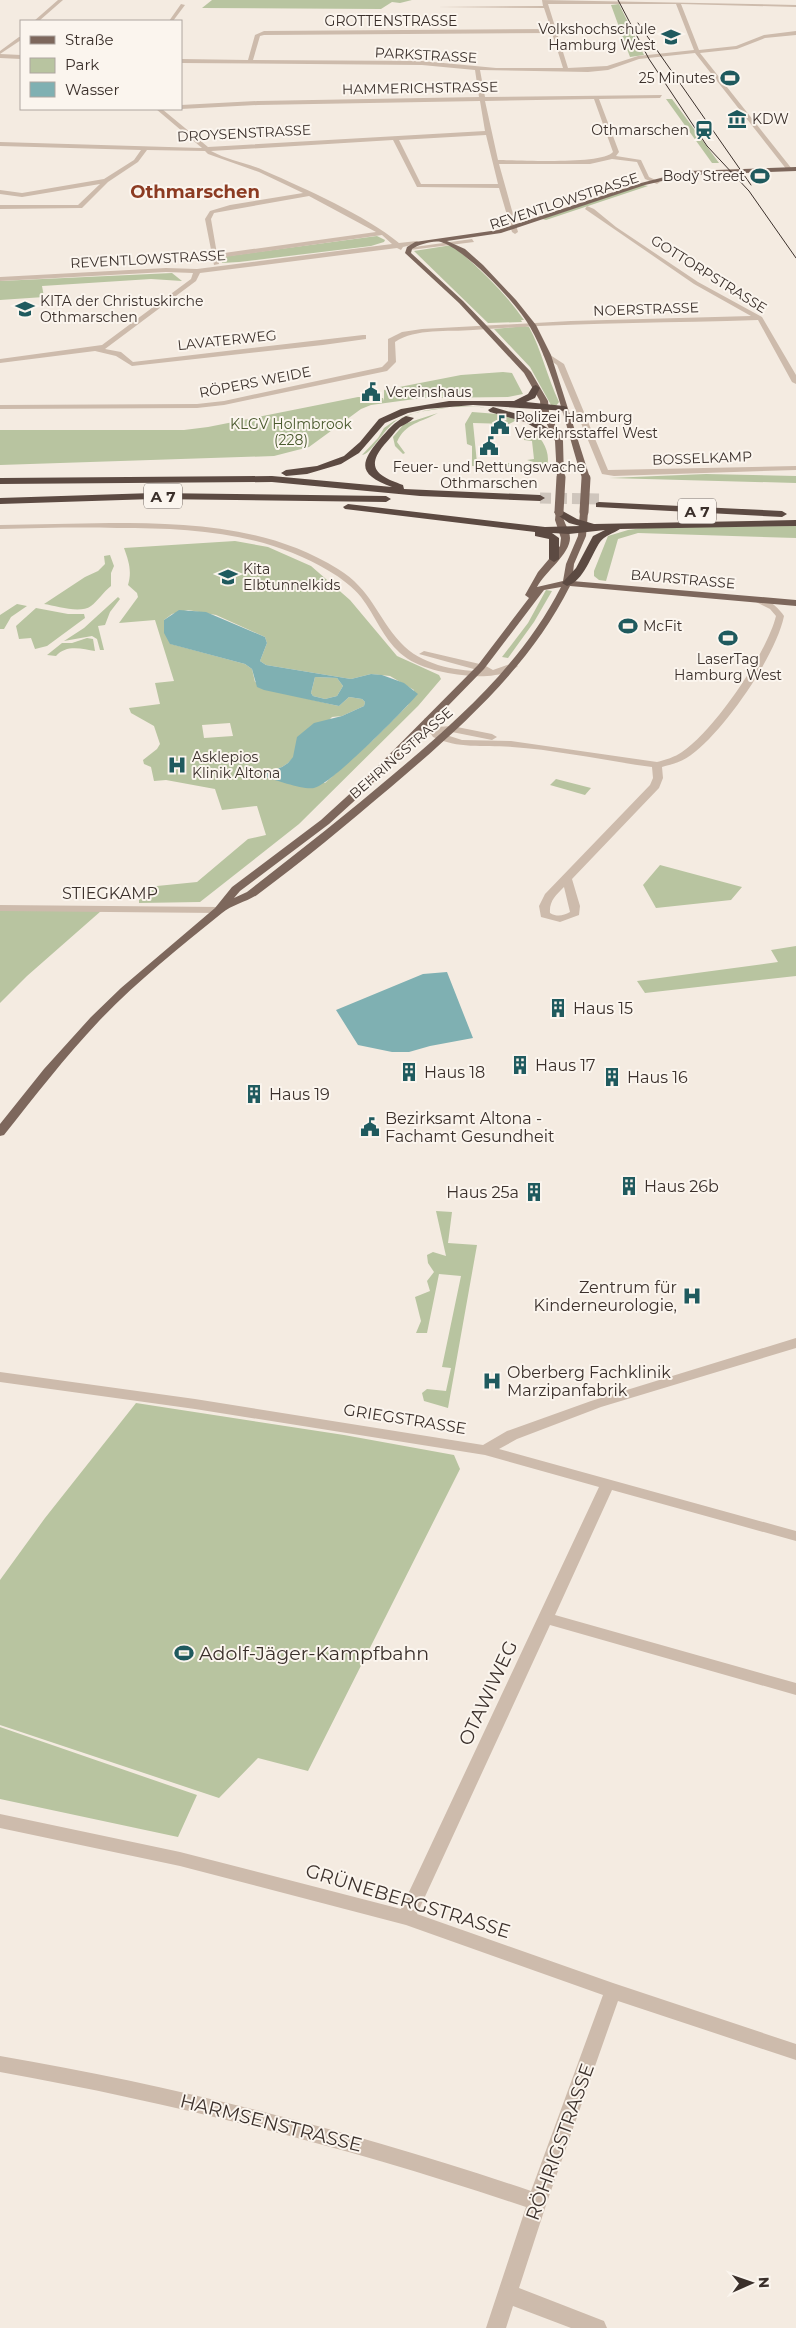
<svg xmlns="http://www.w3.org/2000/svg" width="796" height="2328" viewBox="0 0 796 2328" font-family="Montserrat,sans-serif">
  <style>
    .green { fill: #b8c4a0; fill-rule: evenodd }
    .water { fill: #7fb0b2; fill-rule: evenodd }
    .lines { fill: none; stroke-linecap: round; stroke-linejoin: round }
    .highway-tunnel { stroke: #cfc6bd; stroke-width: 11; stroke-dasharray: 11 5; stroke-linecap: butt }
    .minor { fill: #cdbbac; fill-rule: evenodd }
    .major { fill: #7d675c; fill-rule: evenodd }
    .highway { fill: #5c4a42; fill-rule: evenodd }
    .tram { stroke: #3b302b; stroke-width: 1 }
    .major-bridge { stroke: #7d675c; stroke-width: 9 }
    .labels { text-anchor: middle; dominant-baseline: central; stroke-width: 4; stroke-linejoin: round; paint-order: stroke }
    .far-street-label { font-size: 14px; fill: #3b302b; stroke: #fbf5ee }
    .far-poi-label { font-size: 14px; fill: #3b302b; stroke: #fbf5ee; text-anchor: start }
    .far-park-label { font-size: 14px; fill: #4a5a2e; stroke: #fbf5ee }
    .shield { fill: #fbf5ee; stroke: #756b66; stroke-width: 1 }
    .shield-label { font-size: 15px; font-weight: bold; fill: #3b302b }
    .street-label { font-size: 16px; fill: #3b302b; stroke: #fbf5ee }
    .poi-label { font-size: 16px; fill: #3b302b; stroke: #fbf5ee; text-anchor: start }
    .far-district-label { font-size: 18px; font-weight: bold; fill: #8c3b22; stroke: #fbf5ee }
    .near-poi-label { font-size: 19px; fill: #3b302b; stroke: #fbf5ee; text-anchor: start }
    .near-street-label { font-size: 19px; fill: #3b302b; stroke: #fbf5ee }
  </style>
  <rect width="100%" height="100%" fill="#f4ebe1"/>
  <path class="green" d="M212,0H412L400,3L392,2L381,9L202,8Z
    M619,4L644,55L630,57L611,5Z
    M666,99H672L719,163H712Z
    M643,185L648,186L546,220L542,219Z
    M377,236L385,240L384,242L371,246L239,262L222,263L221,257Z
    M452,245C479,268 504,291 524,320H521L522,322L488,323L414,251Z
    M172,273L182,281L151,279L42,286L44,297L0,300V281Z
    M525,326L529,327C542,351 547,377 559,402L556,406L551,405L530,367L494,329Z
    M503,372L512,373L523,394L508,397L422,398L371,405L361,409L309,447L274,456L0,465V430H184L208,427L358,397L383,398L384,401V390L461,375Z
    M459,406L528,409C487,408 439,401 399,419C385,426 372,454 362,455L378,438L384,428L394,421L418,412Z
    M472,412L498,414L517,420L509,424L473,423L477,463H511L530,468L472,466V446L467,444L465,424Z
    M438,413C422,422 405,423 397,442L405,453L403,454L395,446L393,437L404,424Z
    M529,430C542,435 551,453 547,466L527,460L534,459L532,441L524,440V436L532,435Z
    M706,474L796,476V483L609,478Z
    M796,526V538L638,533L618,539L606,581L599,580L594,576V571L608,536L628,530L650,527Z
    M235,541L268,547L311,566L350,600L397,656L439,675L441,679L418,706L299,824L200,902L139,903V893L147,887L197,882L248,839L266,835L257,806L222,810L215,789L166,780L154,781L151,767L144,764L143,760L157,749L160,744L154,726L131,713L129,708L160,704L155,683L174,681L155,620L119,623L138,597L137,593L128,585C132,571 129,562 124,548ZM188,610L216,615L265,637L267,643L260,661L266,665L351,679L371,674L390,676L414,690L408,705L373,740L325,783H292L265,777L264,773L282,767L288,763L332,717L342,716L364,706L365,702L362,699L349,697L339,706L334,705L296,696L255,682L252,669L245,664L171,644L164,620L172,614ZM230,723L233,736L204,738L202,725Z
    M110,555L114,566L111,573V586C103,592 98,601 91,606C80,614 57,606 44,604L85,577L98,571L105,564L104,556Z
    M546,590L552,591L534,622L508,658L502,657L528,623Z
    M118,597L120,599L110,612L105,625L98,626L104,650H100L97,639L92,636L64,641L84,628Z
    M17,604L27,606L11,617L4,629H0V615Z
    M36,608L68,614H84L85,618L47,646L35,649L31,638L19,639L16,626Z
    M87,638L93,639L95,651C83,649 66,644 56,656L47,655L62,643H72Z
    M315,677L337,678L343,686L337,696L325,699L313,696L311,693Z
    M556,779L591,788L585,795L550,785Z
    M660,865L742,887L731,900L656,908L643,885Z
    M0,911H101L27,976L0,1003Z
    M796,946V976L645,993L637,981L778,962L771,950Z
    M436,1211L452,1212L448,1243L477,1245L448,1408L424,1401L422,1393L427,1389L446,1391L451,1368L442,1367L461,1276L439,1274L427,1333H416L421,1321L415,1297L430,1291L427,1281L434,1272L428,1263L427,1255L433,1252L446,1256Z
    M136,1403L344,1435L454,1455L460,1469L308,1771L258,1758L219,1798L0,1725V1580L45,1518Z
    M0,1727L197,1795L178,1837L0,1799Z"/>
  <path class="water" d="M179,610L206,612L265,637L267,643L260,661L266,665L351,679L371,674L382,675L404,683L418,694C403,711 332,784 314,788C303,790 276,780 265,777L264,773L282,767L288,763L293,757L297,737L314,723L342,716L364,706L365,702L362,699L349,697L339,706L334,705L264,690L257,687L252,669L245,664L170,644L164,633V620ZM315,677L337,678L343,686L337,696L325,699L313,696L311,693Z
    M447,972L473,1038L430,1046L409,1052H392L358,1045L336,1010L423,974Z"/>
  <g class="lines">
    <path class="highway-tunnel" d="M540,498L599,499"/>
    <path class="minor" d="M58,0H63L39,21H34Z
      M542,0L796,5V7L681,4L699,50L736,46L764,35L796,31V35L765,38L737,49L700,53L792,169L787,170L695,53L639,59L608,70L588,72L480,70L485,97L662,95L660,98L599,99L619,152L616,156L641,160L649,177L660,182L657,184L645,179L637,162L612,159L590,164H499L518,232L515,234L512,232L499,188L417,187L393,140L211,151C227,160 248,163 265,171C306,189 365,215 399,243L417,241L420,243L403,247L401,250L397,248L200,273L196,281L105,349L121,352L133,362L363,335H366V339L323,345L132,366L116,356L95,351L0,363V359L102,345L191,279L193,273L166,272L0,281V277L166,268L197,269L392,244L382,235L218,258L219,264L214,265L205,219L210,211L230,205L303,193L259,172L208,154L205,151L147,150L138,162L108,182L82,208L0,209V205H78L100,184L22,197L0,194V190L22,193L104,179L134,160L141,150L0,146V142L202,148L156,109H162L208,147L485,131L480,101L258,105L181,109V105L258,101L479,97L475,70L422,65L181,63V59L248,60L255,35L264,31L551,29L544,8L437,7L543,6ZM548,4H676L694,50L638,56L607,66L568,68ZM552,33L563,68H496L422,61L253,60L260,36L264,35ZM594,99L613,152C602,165 519,160 498,160L485,101ZM486,135L498,184H421L399,140ZM309,196L376,232L217,254L211,219L214,213Z
      M181,4L185,5L173,21H169Z
      M19,37H21V40L0,54L21,55V59L0,58V51Z
      M587,206L594,209L616,227L698,282L762,317L796,375V384L792,382L758,320C663,323 567,323 473,330C448,332 416,328 395,342L396,362L387,371L224,405L197,408L0,409V405L197,404L224,401L382,367L388,361V339L402,332L422,329L571,321L751,316L694,284L585,209Z
      M472,239L474,242L410,250L407,248Z
      M547,353L564,364L608,470L796,466V470L614,476L602,474L557,365L543,355Z
      M110,523C188,523 269,526 338,569C372,590 376,616 401,643C420,664 454,671 481,671L419,654L424,651L484,665L493,670L513,663L518,666C507,676 485,677 471,676C448,674 418,669 400,653C383,638 375,615 361,597C353,587 341,578 329,571C264,532 191,528 117,528C78,527 39,528 0,529V525Z
      M754,597C766,596 778,607 784,616C776,656 724,731 691,755C682,762 672,764 662,767L663,778L659,788L572,879L580,906L579,915L560,922L541,917L539,906L545,894L650,785L653,778L652,767C606,761 558,750 512,747C484,745 458,749 433,737L431,734L425,733V729L428,728L424,719L429,716L432,717L437,727L452,726L492,734L497,737L492,740L452,732L440,733L462,740L511,741L657,762C665,760 675,757 682,752C714,731 767,653 776,616L770,609L754,601ZM564,887L570,912C563,916 557,917 550,913C549,901 556,895 564,887Z
      M0,905L219,907L224,910L219,913L0,911Z
      M796,1338V1348L601,1407L517,1439L499,1449L796,1531V1541L612,1490L555,1615L796,1683V1695L550,1625L417,1914L613,1983L796,2044V2060L618,2001L547,2202L519,2288L604,2321L607,2328H571L513,2306L506,2328H486L526,2207C354,2149 179,2104 0,2072V2056C181,2087 357,2132 531,2191L603,1995L406,1925L180,1866L0,1828V1814L180,1852L401,1909L599,1487L485,1455L195,1409L0,1382V1372L195,1399L483,1445L507,1431L591,1401Z"/>
    <path class="major" d="M796,167V171L688,175L645,185L501,233L447,241L465,249L483,265L516,300L536,325L551,355L590,478L586,480L582,478C567,431 554,369 530,327C517,303 466,250 441,242C433,240 418,245 412,249L411,253L463,301L531,372L548,401L549,412L563,441L564,479L557,477L555,441L541,412L540,401L524,373L459,303L405,253L407,247L415,242L498,230L641,183L688,171Z
      M556,510L563,512C562,522 570,529 570,538C570,554 545,572 537,587L563,581L566,564L578,536L580,512L584,510L588,512L586,536L574,564L572,581L796,600V606L570,586C529,668 460,728 391,787C347,824 303,861 257,895C246,902 232,905 222,913C180,947 136,982 99,1021C65,1057 35,1096 4,1135L0,1136V1124L44,1069L91,1017L121,988L215,908L232,887L321,820L355,789L478,665L529,598L525,595L538,572L560,546L561,538L555,520ZM561,587C523,662 459,719 395,773C347,814 297,853 247,892L234,898L240,891L329,824L363,793L484,669L544,590Z"/>
    <path class="highway" d="M536,385L540,388L535,398L526,402L564,406L567,407V411L473,405L426,409L408,413L385,423L359,453L341,464L307,474L286,476L281,473L286,470L317,466L344,456L360,442L379,419L401,409L449,401H514L528,394L533,386Z
      M493,407L531,418L559,435L551,437L525,422L490,412L488,410Z
      M406,416L414,418C410,422 405,424 400,427C394,432 390,439 384,445C364,469 380,477 403,485L404,489L540,495L545,498L540,501L420,496L272,482L0,484V478L272,476L392,487C360,475 358,465 379,440C388,430 394,422 406,416Z
      M153,493L386,496L391,499L386,502L153,499L0,504V498Z
      M599,502L782,511L787,514L782,517L596,507V503Z
      M348,504L545,527L580,526L569,523L556,514L554,512L559,509L577,519L594,524L796,520V526L620,529C614,533 604,536 600,542C591,555 584,581 567,586L562,583L576,568L593,536L605,530L569,534L552,533L559,538V559L554,562L549,559V539L535,536V532L345,509L343,507Z"/>
    <path class="tram" d="M618,0L649,59L707,146L749,191L796,258
      M638,23L751,185"/>
    <path class="major-bridge" d="M559,512L561,477
      M584,512L586,478"/>
  </g>
  <defs>
    <g id="university-bare" transform="scale(1.5)"><path d="M0-5L7-2L0 1L-7-2ZM-4 1L0 2.5L4 1V4Q0 6-4 4Z" fill="#1f5a5e" stroke="#fbf5ee" stroke-width="2.5" paint-order="stroke"/></g>
    <g id="stadium-bare" transform="scale(1.5)"><path d="M0-5a6.5 5 0 1 0 0 10a6.5 5 0 1 0 0-10ZM-3.5-1.8h7v3.6h-7Z" fill="#1f5a5e" stroke="#fbf5ee" stroke-width="2.5" paint-order="stroke"/></g>
    <g id="museum-bare" transform="scale(1.5)"><path d="M0-6L6-3V-2H-6V-3ZM-5-1h2V3h-2ZM-1-1h2V3h-2ZM3-1h2V3H3ZM-6 4H6V6H-6Z" fill="#1f5a5e" stroke="#fbf5ee" stroke-width="2.5" paint-order="stroke"/></g>
    <g id="station-bare" transform="scale(1.5)"><path d="M-3-6H3Q5-6 5-4V2Q5 4 3 4L4.5 6H3L1.5 4h-3L-3 6H-4.5L-3 4Q-5 4-5 2V-4Q-5-6-3-6ZM-3.5-4v3h7v-3ZM-3.5 1v1.5H-2V1ZM2 1v1.5H3.5V1Z" fill="#1f5a5e" stroke="#fbf5ee" stroke-width="2.5" paint-order="stroke"/></g>
    <g id="school-bare" transform="scale(1.5)"><path d="M0-5L7-2L0 1L-7-2ZM-4 1L0 2.5L4 1V4Q0 6-4 4Z" fill="#1f5a5e" stroke="#fbf5ee" stroke-width="2.5" paint-order="stroke"/></g>
    <g id="civic-bare" transform="scale(1.5)"><path d="M-.6-6.5H3V-4.5H.6V-3L4-1V1h2V6H-6V1h2V-1L-.6-3ZM-1.2 2.5V6h2.4V2.5Z" fill="#1f5a5e" stroke="#fbf5ee" stroke-width="2.5" paint-order="stroke"/></g>
    <g id="hospital-bare" transform="scale(1.5)"><path d="M-5-5h3v3.5h4V-5h3V5h-3V1.5h-4V5h-3Z" fill="#1f5a5e" stroke="#fbf5ee" stroke-width="2.5" paint-order="stroke"/></g>
    <g id="building-bare" transform="scale(1.5)"><path d="M-4-6H4V6H1V3H-1V6H-4ZM-2.5-4.3h1.7v1.8h-1.7ZM.8-4.3h1.7v1.8H.8ZM-2.5-1h1.7V.8h-1.7ZM.8-1h1.7V.8H.8Z" fill="#1f5a5e" stroke="#fbf5ee" stroke-width="2.5" paint-order="stroke"/></g>
  </defs>
  <g fill-rule="evenodd">
    <use href="#university-bare" x="671" y="37"/>
    <use href="#stadium-bare" x="730" y="78"/>
    <use href="#museum-bare" x="737" y="119"/>
    <use href="#station-bare" x="704" y="130"/>
    <use href="#stadium-bare" x="760" y="176"/>
    <use href="#school-bare" x="25" y="309"/>
    <use href="#civic-bare" x="371" y="392"/>
    <use href="#civic-bare" x="500" y="425"/>
    <use href="#civic-bare" x="489" y="446"/>
    <use href="#school-bare" x="228" y="577"/>
    <use href="#stadium-bare" x="628" y="626"/>
    <use href="#stadium-bare" x="728" y="638"/>
    <use href="#hospital-bare" x="177" y="765"/>
    <use href="#building-bare" x="558" y="1008"/>
    <use href="#building-bare" x="520" y="1065"/>
    <use href="#building-bare" x="409" y="1072"/>
    <use href="#building-bare" x="612" y="1077"/>
    <use href="#building-bare" x="254" y="1094"/>
    <use href="#civic-bare" x="370" y="1127"/>
    <use href="#building-bare" x="629" y="1186"/>
    <use href="#building-bare" x="534" y="1192"/>
    <use href="#hospital-bare" x="692" y="1296"/>
    <use href="#hospital-bare" x="492" y="1381"/>
    <use href="#stadium-bare" x="184" y="1653"/>
  </g>
  <g class="labels">
    <g class="far-street-label">
      <text x="391" y="21">GROTTENSTRASSE</text>
      <text transform="translate(426 55) rotate(3)">PARKSTRASSE</text>
      <text transform="translate(420 88) rotate(-1)">HAMMERICHSTRASSE</text>
      <text transform="translate(244 133) rotate(-3)">DROYSENSTRASSE</text>
      <text transform="translate(564 201) rotate(-18)">REVENTLOWSTRASSE</text>
      <text transform="translate(148 259) rotate(-3)">REVENTLOWSTRASSE</text>
      <text transform="translate(709 274) rotate(32)">GOTTORPSTRASSE</text>
      <text transform="translate(646 309) rotate(-2)">NOERSTRASSE</text>
      <text transform="translate(227 340) rotate(-6)">LAVATERWEG</text>
      <text transform="translate(255 382) rotate(-11)">RÖPERS WEIDE</text>
      <text transform="translate(702 458) rotate(-2)">BOSSELKAMP</text>
      <text transform="translate(683 579) rotate(5)">BAURSTRASSE</text>
      <text transform="translate(401 753) rotate(-41)">BEHRINGSTRASSE</text>
    </g>
    <g class="far-poi-label">
      <text x="656" y="29" text-anchor="end">Volkshochschule<tspan x="656" dy="16">Hamburg West</tspan></text>
      <text x="715" y="78" text-anchor="end">25 Minutes</text>
      <text x="752" y="119">KDW</text>
      <text x="689" y="130" text-anchor="end">Othmarschen</text>
      <text x="745" y="176" text-anchor="end">Body Street</text>
      <text x="40" y="301">KITA der Christuskirche<tspan x="40" dy="16">Othmarschen</tspan></text>
      <text x="386" y="392">Vereinshaus</text>
      <text x="515" y="417">Polizei Hamburg<tspan x="515" dy="16">Verkehrsstaffel West</tspan></text>
      <text x="489" y="467" text-anchor="middle">Feuer- und Rettungswache<tspan x="489" dy="16">Othmarschen</tspan></text>
      <text x="243" y="569">Kita<tspan x="243" dy="16">Elbtunnelkids</tspan></text>
      <text x="643" y="626">McFit</text>
      <text x="728" y="659" text-anchor="middle">LaserTag<tspan x="728" dy="16">Hamburg West</tspan></text>
      <text x="192" y="757">Asklepios<tspan x="192" dy="16">Klinik Altona</tspan></text>
    </g>
    <g class="far-park-label">
      <text x="291" y="424">KLGV Holmbrook<tspan x="291" dy="16">(228)</tspan></text>
    </g>
    <g class="shield">
      <rect x="144" y="483.5" width="38" height="25" rx="4"/>
      <rect x="678" y="498.5" width="38" height="25" rx="4"/>
    </g>
    <g class="shield-label">
      <text x="163" y="496">A 7</text>
      <text x="697" y="511">A 7</text>
    </g>
    <g class="street-label">
      <text x="110" y="893">STIEGKAMP</text>
      <text transform="translate(405 1419) rotate(9)">GRIEGSTRASSE</text>
    </g>
    <g class="poi-label">
      <text x="573" y="1008">Haus 15</text>
      <text x="535" y="1065">Haus 17</text>
      <text x="424" y="1072">Haus 18</text>
      <text x="627" y="1077">Haus 16</text>
      <text x="269" y="1094">Haus 19</text>
      <text x="385" y="1118">Bezirksamt Altona -<tspan x="385" dy="18">Fachamt Gesundheit</tspan></text>
      <text x="644" y="1186">Haus 26b</text>
      <text x="519" y="1192" text-anchor="end">Haus 25a</text>
      <text x="677" y="1287" text-anchor="end">Zentrum für<tspan x="677" dy="18">Kinderneurologie,</tspan></text>
      <text x="507" y="1372">Oberberg Fachklinik<tspan x="507" dy="18">Marzipanfabrik</tspan></text>
    </g>
    <g class="far-district-label">
      <text x="195" y="192">Othmarschen</text>
    </g>
    <g class="near-poi-label">
      <text x="199" y="1653">Adolf-Jäger-Kampfbahn</text>
    </g>
    <g class="near-street-label">
      <text transform="translate(488 1693) rotate(-65)">OTAWIWEG</text>
      <text transform="translate(408 1901) rotate(17)">GRÜNEBERGSTRASSE</text>
      <text transform="translate(271 2123) rotate(14)">HARMSENSTRASSE</text>
      <text transform="translate(560 2142) rotate(-70)">RÖHRIGSTRASSE</text>
    </g>
  </g>
  <rect x="20" y="20" width="162" height="90" fill="#fbf5ee" stroke="#aea6a0"/>
  <rect x="30" y="36" width="25" height="8" fill="#7d675c" stroke="#aea6a0"/>
  <text x="65" y="45" font-size="15" fill="#3b302b">Straße</text>
  <rect x="30" y="58" width="25" height="15" fill="#b8c4a0" stroke="#aea6a0"/>
  <text x="65" y="70" font-size="15" fill="#3b302b">Park</text>
  <rect x="30" y="82" width="25" height="15" fill="#7fb0b2" stroke="#aea6a0"/>
  <text x="65" y="95" font-size="15" fill="#3b302b">Wasser</text>
  <g transform="translate(751 2283) rotate(88)" stroke="#fbf5ee" stroke-width="4" paint-order="stroke">
  <path d="M0-4L9 19L0 12L-9 19Z" fill="#3b302b"/>
  <text y="-8" font-size="14" font-weight="bold" text-anchor="middle" fill="#3b302b">N</text>
  </g>
</svg>
